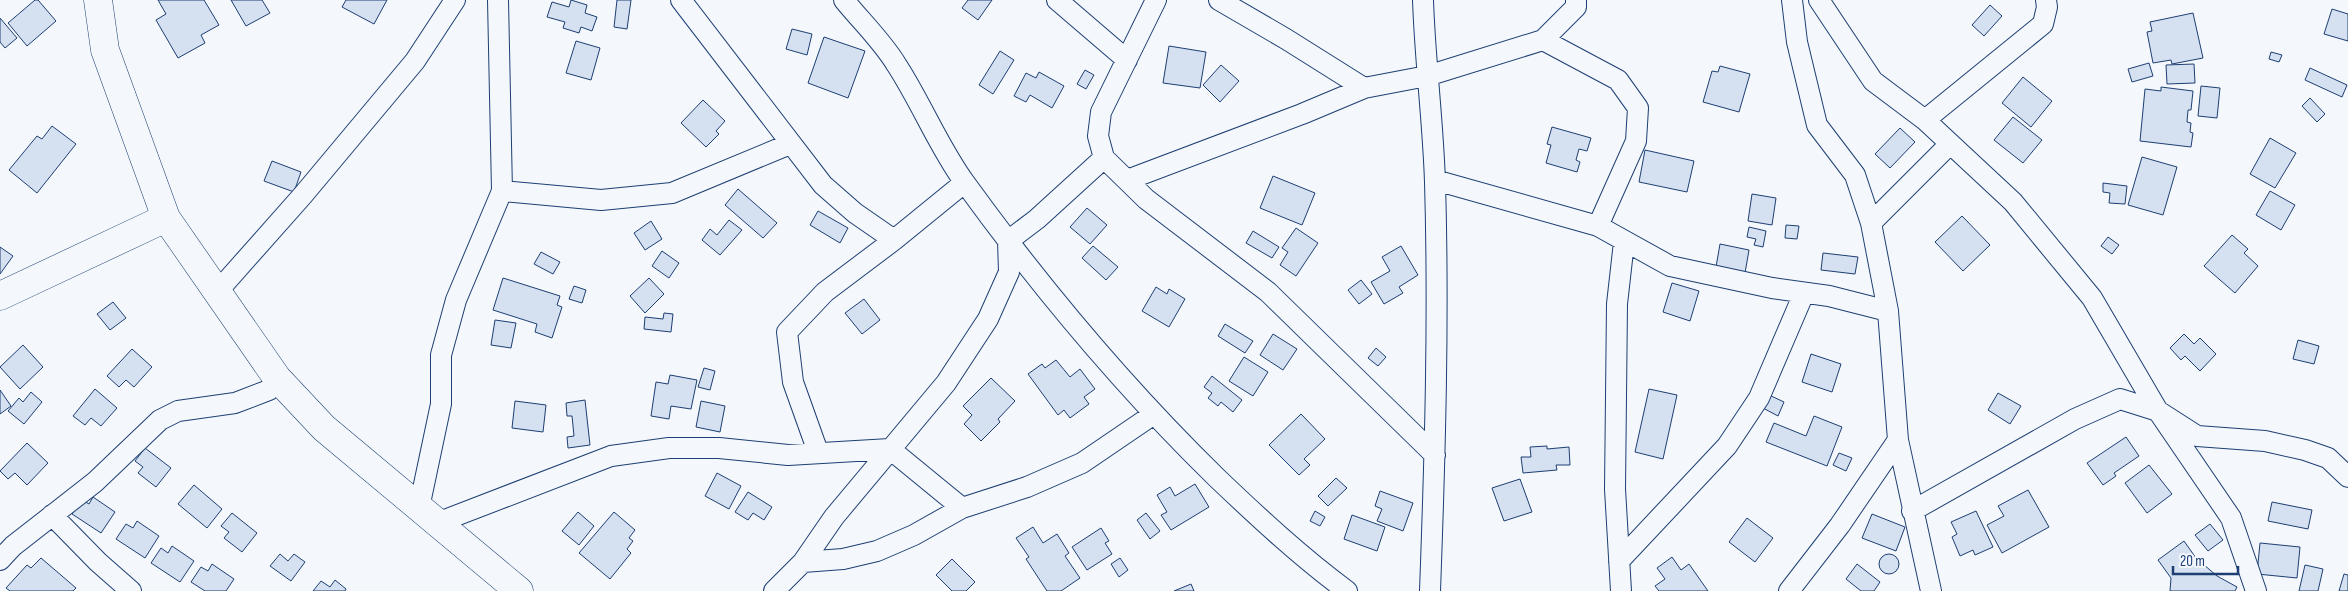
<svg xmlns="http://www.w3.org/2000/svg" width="2348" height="591" viewBox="0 0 2348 591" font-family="'Sofia Sans Condensed',sans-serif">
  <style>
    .building { fill: #d5e0f0; stroke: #1d3f73 }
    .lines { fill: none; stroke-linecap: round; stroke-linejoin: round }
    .street-casing { stroke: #1d3f73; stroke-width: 22 }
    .secondary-casing { stroke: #1d3f73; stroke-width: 29 }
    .street { stroke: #f4f7fb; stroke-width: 20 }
    .secondary { stroke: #f4f7fb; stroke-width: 28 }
  </style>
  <rect width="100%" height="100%" fill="#f4f7fb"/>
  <path class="building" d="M35,0H38L56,21L27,46L8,23Z
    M158,0H204L219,25L201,35L205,43L178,58L156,20L166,14Z
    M231,0H262L270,13L246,26Z
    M346,0H387L374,24L342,7Z
    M571,0L587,5L585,13L597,17L592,31L581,27L579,33L563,28L565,22L547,17L552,2L569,7Z
    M617,0H631L627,29L614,27Z
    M968,0H992L978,20L962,8Z
    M1990,5L2002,16L1984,36L1972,25Z
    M2332,9L2348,14V41L2324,34Z
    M2193,13L2203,58L2172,64L2171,60L2153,63L2147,32L2152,31L2150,22Z
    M0,18L17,38L5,48L0,42Z
    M792,29L812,34L807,55L786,49Z
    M824,37L865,51L848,98L808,83Z
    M576,41L600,48L591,80L566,73Z
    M1169,46L1206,52L1200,88L1163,83Z
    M1000,51L1014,60L993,94L979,85Z
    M2271,52L2282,55L2279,62L2269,59Z
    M2149,63L2153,76L2132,82L2128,69Z
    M2194,64L2195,83L2167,84L2166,65Z
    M1221,65L1239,81L1220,102L1203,85Z
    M1720,66L1750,74L1739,112L1703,102L1712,71L1718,72Z
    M2310,68L2347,85L2342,97L2305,80Z
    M1085,70L1094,75L1086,89L1077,84Z
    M1039,72L1064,86L1052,108L1030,95L1026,102L1014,96L1026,73L1036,78Z
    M2023,77L2052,101L2031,127L2002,103Z
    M2201,86L2220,88L2217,118L2198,116Z
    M2161,87L2193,91L2191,110H2188L2187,122L2191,123L2190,132L2193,133L2191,147L2140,141L2145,89L2161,91Z
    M2310,98L2325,114L2317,122L2302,106Z
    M703,100L725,121L716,131L719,134L706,147L681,123Z
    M2013,117L2042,140L2023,163L1994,140Z
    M52,126L76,144L37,193L9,170L37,136L42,139Z
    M1552,127L1591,138L1587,151L1579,149L1576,160L1580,162L1577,172L1546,163L1551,145L1547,144Z
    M1900,128L1915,142L1890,168L1875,154Z
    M2270,138L2296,153L2275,188L2250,174Z
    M1645,150L1694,161L1687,192L1639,182Z
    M2142,157L2177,167L2163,215L2128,205Z
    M272,161L301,172L294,192L264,181Z
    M1273,176L1315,193L1302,225L1260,208Z
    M2103,183L2127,186L2125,204L2109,203L2110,193L2103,192Z
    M738,189L777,223L763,238L725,205Z
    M2270,191L2295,205L2281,230L2256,215Z
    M1752,194L1776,198L1772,225L1748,221Z
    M1087,208L1107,225L1090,244L1070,227Z
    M818,211L848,228L840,243L810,225Z
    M1962,216L1990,245L1963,271L1935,242Z
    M729,220L742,230L720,255L702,240L710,229L717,235Z
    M651,221L662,239L645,250L634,233Z
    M1786,225L1799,226L1797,239L1785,238Z
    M1749,227L1766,231L1763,247L1754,245L1756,239L1747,237Z
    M1296,228L1318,243L1296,276L1280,265L1288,252L1282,248Z
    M1253,231L1279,247L1272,258L1246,243Z
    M2232,235L2248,249L2244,253L2258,266L2235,293L2204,266Z
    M2108,237L2119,245L2112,254L2101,246Z
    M1720,244L1749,250L1745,273L1716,267Z
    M1093,246L1118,267L1106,280L1082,258Z
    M1401,246L1418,275L1399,287L1403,293L1384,304L1371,282L1390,271L1382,257Z
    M0,247L13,256L0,274Z
    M662,251L679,263L669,278L652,266Z
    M541,252L560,262L553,274L534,264Z
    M1823,253L1858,257L1855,274L1821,270Z
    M503,278L560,296L557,305L562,307L552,338L535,332L537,324L493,310Z
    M649,278L664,294L645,313L630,296Z
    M1361,280L1372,294L1359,304L1348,290Z
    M1672,283L1699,291L1690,321L1663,312Z
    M574,286L586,290L582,303L569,299Z
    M1156,287L1167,294L1169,289L1185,299L1169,327L1142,311Z
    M864,299L880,320L862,334L845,313Z
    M113,302L126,318L110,330L97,314Z
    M664,313L673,314L671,332L644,329L645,317L663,319Z
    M495,320L516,323L511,348L491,345Z
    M1225,324L1253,341L1245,353L1218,336Z
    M1273,334L1297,349L1283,370L1260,355Z
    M2184,334L2194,344L2200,338L2216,354L2200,371L2185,356L2181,360L2170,348Z
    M2298,340L2319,346L2314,364L2293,359Z
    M23,345L43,367L20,389L0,367Z
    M1376,348L1386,357L1378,366L1368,358Z
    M132,349L152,367L134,387L126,380L119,387L107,376Z
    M1811,354L1841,364L1832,392L1802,382Z
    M1244,357L1268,372L1253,396L1229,381Z
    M1056,360L1070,377L1080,369L1095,389L1084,397L1089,404L1070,418L1064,410L1058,415L1028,374L1042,364L1045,368Z
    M704,368L715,371L710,390L698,387Z
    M670,375L697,380L691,409L671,406L669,419L651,416L656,382L668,384Z
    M1212,376L1242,400L1233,412L1221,402L1218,406L1208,398L1212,393L1204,387Z
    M991,378L1015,401L998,419L1000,422L981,441L964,424L972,415L963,406Z
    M95,389L117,408L101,426L91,418L85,425L73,416Z
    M1649,389L1677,395L1663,459L1635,452Z
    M0,390L11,406L0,414Z
    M31,392L42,402L24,424L8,411L19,398L23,402Z
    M1998,393L2021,406L2010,424L1988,410Z
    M1769,395L1784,402L1778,416L1763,408Z
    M585,400L590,445L568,448L567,437L574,436L572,416H567L566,403Z
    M515,401L546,405L543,432L512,428Z
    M701,401L725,406L720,432L696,427Z
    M1301,414L1325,439L1304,459L1310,465L1299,475L1269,445Z
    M1814,416L1842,427L1827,466L1766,442L1774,423L1806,436Z
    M2126,437L2139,456L2114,473L2116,476L2103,485L2087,463Z
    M27,443L48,463L27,485L15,473L8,479L0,471Z
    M1547,446V449L1569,447L1570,465H1556L1557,470L1523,473L1521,457H1531L1530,447Z
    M145,448L171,468L156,487L138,473L143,467L135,461Z
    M1839,453L1852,458L1846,471L1833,465Z
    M2149,465L2172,494L2147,513L2125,483Z
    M717,473L741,486L729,509L705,496Z
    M1336,478L1347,488L1328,506L1318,496Z
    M1520,479L1532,512L1504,521L1492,488Z
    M1195,484L1209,507L1171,530L1161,515L1167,512L1157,495L1170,487L1175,496Z
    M194,485L222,509L207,528L178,504Z
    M2028,490L2049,527L2002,553L1987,525L2004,516L1998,506Z
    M1380,491L1413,503L1403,531L1377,521L1382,509L1375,506Z
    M748,492L772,507L764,520L753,513L748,520L735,512Z
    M93,497L115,512L101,533L72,514L82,500L89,504Z
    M2272,502L2312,510L2308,529L2268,521Z
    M1315,511L1325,517L1320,526L1310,521Z
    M1976,511L1993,547L1975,555L1973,550L1960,556L1952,537L1957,534L1951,522Z
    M578,512L594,526L579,545L562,531Z
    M614,512L635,530L629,538L633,541L627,549L631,553L610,579L579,553Z
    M232,513L257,533L242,552L224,538L229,532L221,526Z
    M1146,513L1160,531L1150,539L1137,520Z
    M1872,514L1905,527L1896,551L1862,538Z
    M1352,515L1385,527L1377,551L1344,539Z
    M1747,518L1773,538L1755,562L1729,542Z
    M137,521L159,536L145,558L116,539L126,524L133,528Z
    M2210,524L2223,540L2208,551L2195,535Z
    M1033,527L1043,543L1057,534L1069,553L1065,556L1080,578L1061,591H1047L1026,559L1029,557L1016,538Z
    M1101,528L1109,541L1105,543L1112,554L1087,570L1072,547Z
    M2184,541L2196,558L2217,576L2237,587L2235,591H2170L2171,578L2158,560Z
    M2260,543L2300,547L2297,578L2257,574Z
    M172,546L194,561L180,582L151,563L161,548L168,553Z
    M280,554L288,561L294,554L305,562L291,581L270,566Z
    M1879 564a10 10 0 1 1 20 0a10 10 0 1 1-20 0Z
    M1672,557L1681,570L1689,564L1708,591H1659L1655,586L1665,579L1657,568Z
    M41,558L76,588L73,591H10L6,588L27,565L31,568Z
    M1120,558L1128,570L1119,577L1111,564Z
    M952,559L975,582L966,591H952L936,575Z
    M212,564L234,579L226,591H205L191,582L201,567L208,571Z
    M1857,564L1880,582L1874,591H1861L1846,579Z
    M2305,565L2323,569L2318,591H2299Z
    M2344,574L2348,575V591H2339Z
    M335,580L346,589L345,591H313L321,581L330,587Z
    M1191,584L1194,591H1174Z"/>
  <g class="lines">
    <g class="street-casing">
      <path id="street" d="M681,0L823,185L855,213L894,240
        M844,0C861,21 882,41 896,64C921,102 938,146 965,183C1041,288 1124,387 1217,478C1259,518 1301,557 1347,591
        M1057,0L1127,60
        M1156,0L1101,112L1098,136L1104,158L1146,199L1268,292L1435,455
        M1219,0L1286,39L1364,88
        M1423,0C1425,61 1433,121 1435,182C1439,318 1435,455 1430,591
        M1792,0L1797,42L1817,125L1855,175L1871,223L1888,311L1898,440L1931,591
        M1819,0L1873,81L1925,120L2013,202L2092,298L2158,411L2231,518L2256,591
        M1543,40L1618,80L1638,108L1636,141L1598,226
        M1925,120L2043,24L2047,7L2046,0
        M1104,158L1037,219L1008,241L1009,272L988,319L946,383L834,517L803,562L843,559L877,551L914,535L962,508L1027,487L1082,463L1154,414
        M1127,180L1302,114L1364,88L1427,76L1543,40L1576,7V0
        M1435,180L1598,226L1670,266L1772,288L1829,296L1888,311
        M502,191L601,200L672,193L790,144
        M1871,223L1950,144
        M217,292L303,195L415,61L455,0
        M818,452L793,382L787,332L825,292L894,240L964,183
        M419,508L441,404V355L456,300L502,191L498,0
        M1912,511L2075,419L2120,399L2158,411L2197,436L2265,441L2305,450L2328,458L2348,477
        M52,515L98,562L131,591
        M437,523L611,456L669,448H719L788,455L890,449L962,508
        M0,560L13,546L95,482L160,420L178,411L235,403L269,390L277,378
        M1619,561L1727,446L1759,398L1804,293
        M774,591L803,562
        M1621,591L1615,489L1617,304L1624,242
        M1789,591L1840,525L1898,440"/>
    </g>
    <g class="secondary-casing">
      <path id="secondary" d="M98,0L105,50L166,218L277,378L324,428L519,591
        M0,296L166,218"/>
    </g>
    <use href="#street" class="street"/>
    <use href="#secondary" class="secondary"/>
  </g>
  <path d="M2173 566v8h65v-8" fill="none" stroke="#1d3f73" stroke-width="2.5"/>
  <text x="2180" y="566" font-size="15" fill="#1d3f73" stroke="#f4f7fb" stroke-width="4" paint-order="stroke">20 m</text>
</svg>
